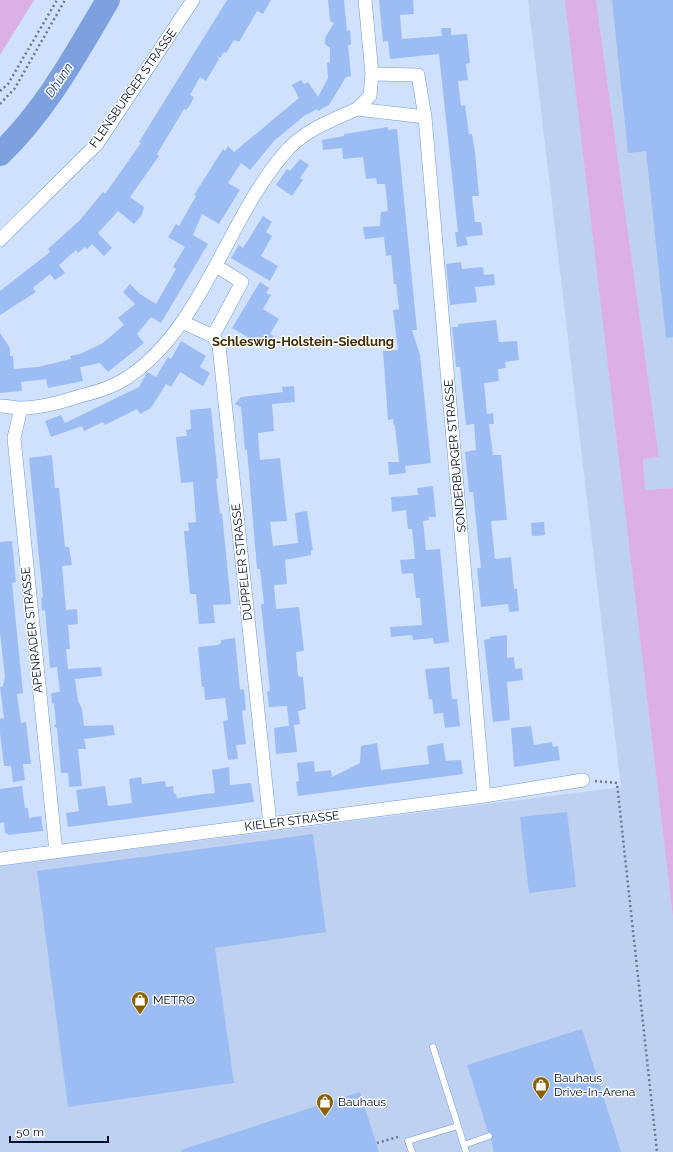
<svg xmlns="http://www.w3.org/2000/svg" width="673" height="1152" viewBox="0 0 673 1152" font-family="Raleway,sans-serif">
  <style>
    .built { fill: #bfd1f0 }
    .green { fill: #dcafe6 }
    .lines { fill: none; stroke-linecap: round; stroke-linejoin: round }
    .river { stroke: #7ca1de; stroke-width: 24 }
    .building { fill: #9cbdf4 }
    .lane-casing { stroke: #729add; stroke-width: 7 }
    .street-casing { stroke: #729add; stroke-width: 14 }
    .path { stroke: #697892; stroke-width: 2.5; stroke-dasharray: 2 3; stroke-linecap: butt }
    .lane { stroke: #fff; stroke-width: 6 }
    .street { stroke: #fff; stroke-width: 13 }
    .labels { text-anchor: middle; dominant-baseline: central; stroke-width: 3; stroke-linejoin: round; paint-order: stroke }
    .street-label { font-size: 12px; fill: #030f27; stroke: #fff }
    .poi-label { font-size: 12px; fill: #030f27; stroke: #fff; text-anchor: start }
    .water-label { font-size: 13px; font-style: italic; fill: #133e86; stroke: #fff }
    .neighbourhood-label { font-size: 13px; font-weight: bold; fill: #402d05; stroke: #fff }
  </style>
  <rect width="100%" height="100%" fill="#d0e1fd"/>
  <path class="built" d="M528,0H566L673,918V1152H0V866L621,787Z
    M596,0H673V488L645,490L643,459L659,457Z"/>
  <path class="green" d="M0,0H34L0,55Z
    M565,0H596L659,457L643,459L645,490L673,488V918Z"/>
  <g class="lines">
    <path class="river" d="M0,154C46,110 76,54 108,0"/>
  </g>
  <path class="building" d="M227,0H271L263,14L257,11L239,42L234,40L226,53L224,52L220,58L217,56L219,59L206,81L200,77L190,95L194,97L190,105L186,110L184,109L157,154L159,156L130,197L144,207L142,215L134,224L118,211L98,233L112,248L104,256L92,244L87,249L85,247L78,253L76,250L59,265L65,273L55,280L50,274L33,288L36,292L0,315V291L50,252L48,249L80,220L103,192L105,194L141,143L139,142Z
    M328,0H344L347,31L350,30L351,45H348L351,76L346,77L329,105L318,111L317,109L304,116L274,141L250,170L241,163L228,183L240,190L219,224L202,214L193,235L208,244L161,323L151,317L137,334L144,343L108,372L100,363L80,367L83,381L48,388L46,379L21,382L22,391L0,393V333L10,348V356H13L14,369L38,367L71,359L70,356L80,354L103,343L124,325L118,318L135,304L123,292L130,284L140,294L156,304L176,269L173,267L185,247L168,237L176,224L179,226L196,196L194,195L223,149L225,151L228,146L234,152L299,98L292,85L301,80L304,84L308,82L318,97L328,78L327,63L330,62V48L325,44V38L334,23L330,21Z
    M379,0H413L414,14L400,15L402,39L442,36L441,28H451V35L467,34L470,63L466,64L468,80L458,81L461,106L465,105L469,134H472L475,152L479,196H472L475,222H481L483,235L466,237L468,245L457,247L455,232H458L439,54L390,59L388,41L383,42Z
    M612,0H673V337L666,338L646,151L628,153Z
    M388,127V130L397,129L417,330H412L420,355L431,463L405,466L406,473L389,475L388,462H399L395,426H394L393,419L388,420L383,351L398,350L393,310L399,309L396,284H394L391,255L386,256L384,237L365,239L363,227L380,226L381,212L388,211L385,184H377L376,178L366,179L363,157L343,159L342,148L323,150L322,140L344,136V134Z
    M300,159L309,165L300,178L303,180L292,196L276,185L287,169L290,171Z
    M263,216L272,222L266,232L272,236L261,256L278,266L270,281L231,258L239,245L243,248Z
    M461,262L462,269L483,267L484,275L494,274L495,285L475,287L477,302L450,305L446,264Z
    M260,282L269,288L266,293L271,295L263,309L279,319L270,334L274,336L266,348L232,328Z
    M496,320L499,342L517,341L519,360L505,362L506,368L498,369L499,381L484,383L487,414L493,413L494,424H489L493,455H501L507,520L491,521L495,559L511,557L514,589H517L519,611L509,612L508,604L481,607L477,568H481L473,492H469L465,452L476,450L474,424L466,425L460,367H456L452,327H458V324Z
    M181,341L206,356L200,367L210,373L203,386L180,372L171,387L166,384L151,408L140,414L137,409L105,425L103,422L84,431L82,426L51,437L45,421L61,415L65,423L139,387L147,372L156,377L168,357L171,359Z
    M294,386L295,402L272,404L274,431L258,433L260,460L280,458L287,521L270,522L273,546L298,543L295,513L307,511L313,550H311V555L285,560L287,584L274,585L276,609L299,607L304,651L296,652L298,676L303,677L306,709L298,711L300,724L294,725L297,752L276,754L274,728L292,725L289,726L287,706L269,707L267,691H270L261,604H264L262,586L260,569H257L247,450H245L241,407L235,404L241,397L283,392L282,387Z
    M211,408L218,478L216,479L220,514L222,513L231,604L213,605L215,623L199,624L196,594H190L184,531H189L188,523L196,522L193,482L181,483L176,437L187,436L186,430L191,429L190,410Z
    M52,455L55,488H59L65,547H69L72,565L62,566L66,610L77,609L78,624L68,625L70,649H66L68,669L101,667L102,676L75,679L78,701L82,709L84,726L113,725L115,735L84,739L86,749H78L82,786L69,787L68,773H61L57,728L54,726L56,724L54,703L52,704L51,693L60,692L57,667L50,668L45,610L42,611L41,598L43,597L29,458Z
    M433,486L436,517H428L429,520L423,521L426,550L440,549L449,642L434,644L433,638L413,640L412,635L391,637L390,627L422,625L420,598H416L413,573L402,574L400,560L415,559L412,529H408L406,510L392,512L391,497L418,495L417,488Z
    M544,522L545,535L532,536L531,523Z
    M12,541L16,582L12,583L23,693L17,694L21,723L26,722L31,764H23L25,780L13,782L11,766H4L0,733V719L4,718L0,687L3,686L5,677L0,633V542Z
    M507,635V658L514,657L515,669L522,668L523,680L507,682L510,720L493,722L484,640L490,639V637Z
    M235,638L240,690L244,689L246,710L242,711L246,744L236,745L238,759L228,760L223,721L228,720L225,698L205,700L204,687H202L198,647L218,645L221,643V640Z
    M449,667L452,699H457L460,726L445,728L443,713L434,714L432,699L429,700L425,669Z
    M531,726L534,745L552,742L553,747L558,746L560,760L514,767L511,728Z
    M377,743L381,770L429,764L427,746L443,743L446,761L461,760L463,774L298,796L296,782L299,781L297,763L314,761L315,772L331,770L332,777L360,763L361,746Z
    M229,767L230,785L251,783L254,802L68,827L66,813L79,811L76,790L105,786L108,806L132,803L129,779L141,777L142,784L165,781L166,787L173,786L174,794H176L177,798L205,794L215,793L212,770Z
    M22,786L25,808H28L29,818L41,816L43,831L8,835L7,833L5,834L4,822L0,823V789Z
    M567,812L576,887L529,893L520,817Z
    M313,834L326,932L215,948L234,1083L68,1107L37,871Z
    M582,1029L621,1152H494L491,1140L493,1135L488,1132L467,1065Z
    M360,1092L379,1152H181V1150Z"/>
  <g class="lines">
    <g class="lane-casing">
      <path id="lane" d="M433,1047L458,1126
        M464,1145L489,1136
        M412,1152L408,1141L458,1126L466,1152"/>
    </g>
    <g class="street-casing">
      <path id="street" d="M365,0L372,74L370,96L357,109L425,117
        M372,74L418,75L425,117L484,796
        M0,240L97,144L193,0
        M182,322L213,336L219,346L270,824
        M213,336L242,282L216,266
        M0,406C7,406 14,408 21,408C40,408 62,402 80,396C97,392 114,387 128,377C204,327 228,214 289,148C308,129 332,120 357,109
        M21,408L14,438L56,852
        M0,859L484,796L583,780"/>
    </g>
    <path class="path" d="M0,91L8,84L57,0
      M0,104L15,88L65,0
      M595,781L617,783L657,1152
      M377,1143L401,1136"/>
    <use href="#lane" class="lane"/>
    <use href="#street" class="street"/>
  </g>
  <defs>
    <g id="shop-pin" transform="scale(0.9)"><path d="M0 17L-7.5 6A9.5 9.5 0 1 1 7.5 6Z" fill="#8a6100" stroke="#fff"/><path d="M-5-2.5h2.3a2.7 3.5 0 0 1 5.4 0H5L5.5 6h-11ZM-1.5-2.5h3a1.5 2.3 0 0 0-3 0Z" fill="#fff"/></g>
  </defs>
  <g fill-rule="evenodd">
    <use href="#shop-pin" x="140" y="1000"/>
    <use href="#shop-pin" x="541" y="1085"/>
    <use href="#shop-pin" x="325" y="1102"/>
  </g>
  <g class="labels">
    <g class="street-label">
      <text transform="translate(133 88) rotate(-55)">FLENSBURGER STRASSE</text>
      <text transform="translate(455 456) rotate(-95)">SONDERBURGER STRASSE</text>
      <text transform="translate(242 562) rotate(-96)">DÜPPELER STRASSE</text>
      <text transform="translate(32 630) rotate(-96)">APENRADER STRASSE</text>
      <text transform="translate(292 821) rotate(-7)">KIELER STRASSE</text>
    </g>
    <g class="poi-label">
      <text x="153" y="1000">METRO</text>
      <text x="554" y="1078">Bauhaus<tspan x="554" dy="14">Drive-In-Arena</tspan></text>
      <text x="338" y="1102">Bauhaus</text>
    </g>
    <g class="water-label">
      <text transform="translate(59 80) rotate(-56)">Dhünn</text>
    </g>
    <g class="neighbourhood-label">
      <text x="303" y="341">Schleswig-Holstein-Siedlung</text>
    </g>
  </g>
  <path d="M10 1136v6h98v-6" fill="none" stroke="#030f27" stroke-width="2"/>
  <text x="16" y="1136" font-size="12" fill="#030f27" stroke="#ffffff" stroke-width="3" paint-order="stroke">50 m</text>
</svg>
